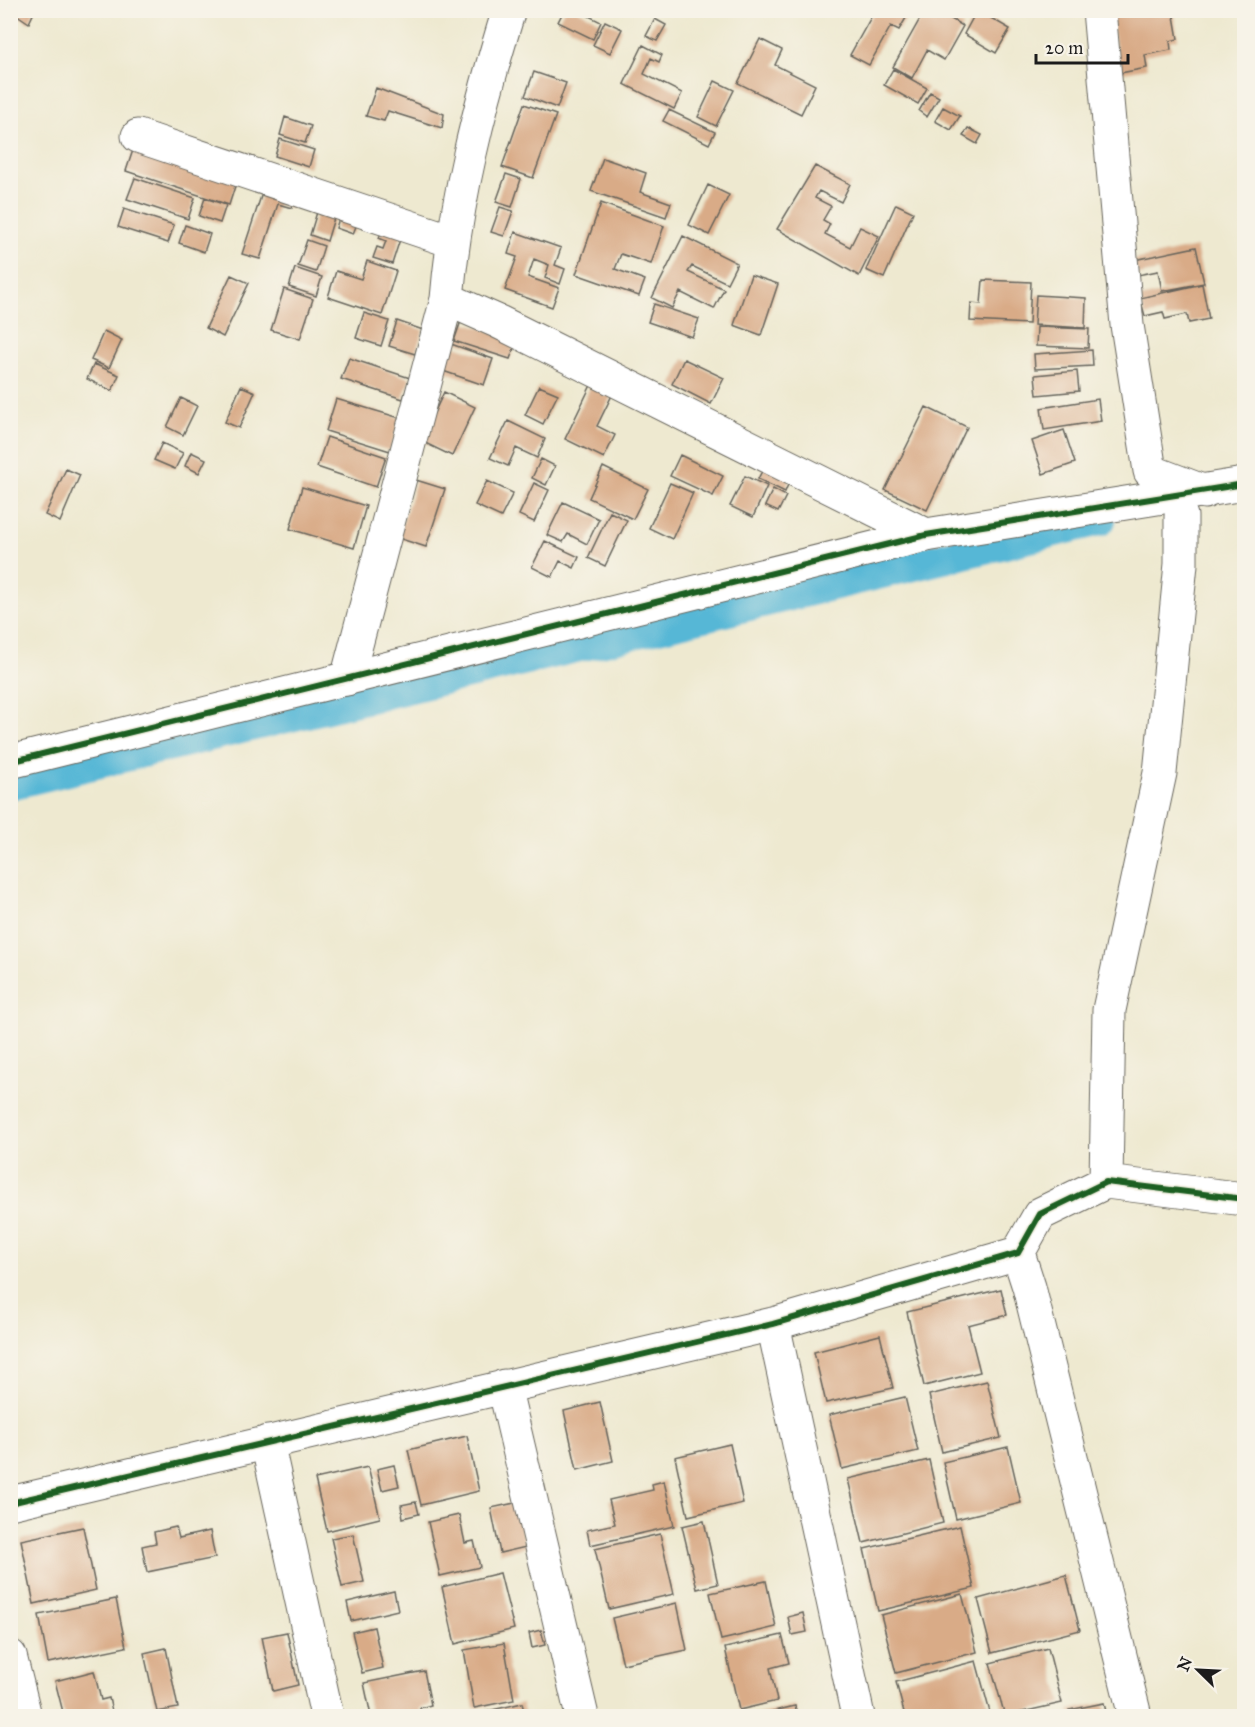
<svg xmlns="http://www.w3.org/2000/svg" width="1255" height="1727" viewBox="0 0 1255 1727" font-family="'IM FELL Great Primer',serif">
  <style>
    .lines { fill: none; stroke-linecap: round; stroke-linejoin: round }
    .canal { stroke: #57b7d6; stroke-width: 32 }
    .building { fill: #d9ab87 }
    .minor-casing { stroke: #66645b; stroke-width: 35 }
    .tertiary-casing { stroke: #66645b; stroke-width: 35 }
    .minor { stroke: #fff; stroke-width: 33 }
    .tertiary { stroke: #fff; stroke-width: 33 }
    .cycleway-casing { stroke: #f7f3e8; stroke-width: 10 }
    .cycleway { stroke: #1b5e20; stroke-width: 6 }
  </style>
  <rect width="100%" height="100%" fill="#f7f3e8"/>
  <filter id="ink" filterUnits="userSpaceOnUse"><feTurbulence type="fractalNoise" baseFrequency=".0167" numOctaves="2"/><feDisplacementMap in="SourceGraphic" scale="12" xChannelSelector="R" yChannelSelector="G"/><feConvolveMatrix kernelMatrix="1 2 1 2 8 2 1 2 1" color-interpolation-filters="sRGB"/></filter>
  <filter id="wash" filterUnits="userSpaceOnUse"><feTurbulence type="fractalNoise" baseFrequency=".008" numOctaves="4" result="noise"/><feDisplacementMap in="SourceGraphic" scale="24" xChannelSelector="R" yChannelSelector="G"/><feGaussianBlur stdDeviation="1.35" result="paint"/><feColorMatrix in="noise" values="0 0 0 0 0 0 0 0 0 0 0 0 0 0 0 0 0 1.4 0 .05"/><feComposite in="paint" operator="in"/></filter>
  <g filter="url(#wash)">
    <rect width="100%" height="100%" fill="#eee9d0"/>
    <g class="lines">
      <path class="canal" d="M10,784L1100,520"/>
    </g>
    <g id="blocks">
      <path class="building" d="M10,10H35L29,23Z
        M564,10H577L601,22L593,39L558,22Z
        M875,10H898L896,12L906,18L899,30L891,26L869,65L850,55Z
        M925,10H936L963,26L944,60L927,50L912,78L893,67Z
        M977,10L1010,29L996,53L964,34Z
        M1110,10H1173L1178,39L1170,41L1171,50L1145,55L1147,68L1120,73Z
        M655,19L666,25L657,41L646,36Z
        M605,21L622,29L610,53L593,45Z
        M760,39L782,50L775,65L815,85L801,114L738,83Z
        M643,45L662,55L659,62L651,58L644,74L682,93L674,109L624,84Z
        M893,69L927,88L918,104L884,85Z
        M534,72L566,83L557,108L525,96Z
        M715,81L734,90L716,126L698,117Z
        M376,88L444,114L442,128L388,111L384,121L366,116Z
        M930,92L939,97L927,117L919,111Z
        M524,104L556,115L533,178L502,167Z
        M943,107L960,116L951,130L935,121Z
        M669,110L715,132L709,144L663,121Z
        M285,117L311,126L305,143L280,135Z
        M968,128L982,135L977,144L963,136Z
        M280,139L314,150L309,167L275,156Z
        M134,147L237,180L229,205L126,171Z
        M603,158L646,173L640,192L671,203L666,217L591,191Z
        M815,166L850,184L841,202L819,191L815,198L831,206L823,220L830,224L825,234L850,247L860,227L879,236L859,276L777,229Z
        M506,174L521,179L512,207L496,202Z
        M135,178L195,198L188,219L127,199Z
        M265,184L296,194L292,208L278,204L260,259L242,254Z
        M708,185L729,195L709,235L689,225Z
        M205,198L226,205L220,223L199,216Z
        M601,203L664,226L651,264L621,254L615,269L645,280L639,296L576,274Z
        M896,204L913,212L884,278L866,270Z
        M500,207L513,211L504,236L491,232Z
        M124,209L174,225L168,243L118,227Z
        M317,212L334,218L327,241L310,235Z
        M340,215L358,221L353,234L336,228Z
        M384,224L403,230L392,264L373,258L377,247L383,249L386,241L379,238Z
        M185,225L210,234L204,252L179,243Z
        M515,232L561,248L555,265L565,269L560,284L545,278L549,265L534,259L528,277L559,288L552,307L505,290L517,257L508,254Z
        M683,236L737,263L727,283L692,266L688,272L724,289L714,309L680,292L672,308L652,298Z
        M307,240L324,246L316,272L298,266Z
        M1196,247L1204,283L1162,291L1158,271L1138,275L1134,260Z
        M367,261L396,271L382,315L328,297L336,271L361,279Z
        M295,268L322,277L316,296L289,287Z
        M231,275L249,283L223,337L206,328Z
        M751,275L778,284L761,335L734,325Z
        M983,280L1031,282L1029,324L970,321L971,303L981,304Z
        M1202,284L1209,319L1189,323L1187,314L1165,319L1163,312L1145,316L1140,298Z
        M284,289L313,299L300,339L271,330Z
        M1036,295L1086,298L1085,328L1034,325Z
        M654,304L699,319L692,337L648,322Z
        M364,313L389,321L381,346L356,338Z
        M397,321L423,330L415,354L389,346Z
        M461,321L517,340L510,359L454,341Z
        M1037,327L1089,329L1088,348L1036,346Z
        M104,331L122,340L109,368L91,360Z
        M451,344L493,359L484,385L443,371Z
        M1092,350L1093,366L1035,369L1034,354Z
        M349,358L410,378L403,399L341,379Z
        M684,359L724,378L711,404L672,384Z
        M94,364L119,375L112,391L87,379Z
        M1077,371L1079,391L1037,395L1035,375Z
        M593,381L614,391L597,426L615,435L604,458L565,439Z
        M241,386L255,392L239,428L225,422Z
        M539,386L558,394L543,424L525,415Z
        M444,392L475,407L452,456L421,441Z
        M181,398L197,406L183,435L167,427Z
        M336,399L400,418L390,451L326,431Z
        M1098,399L1101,421L1044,430L1041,408Z
        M926,407L967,427L927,510L885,490Z
        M508,421L545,439L537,458L516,448L508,466L490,458Z
        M1064,430L1075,463L1043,474L1032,441Z
        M327,437L386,457L376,487L317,467Z
        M162,443L183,453L175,469L154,460Z
        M191,452L206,459L199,473L185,466Z
        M680,455L723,476L713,496L670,476Z
        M541,459L555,466L546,485L532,478Z
        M765,465L791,477L785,492L758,479Z
        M603,467L648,489L633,519L589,498Z
        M66,469L80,475L60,522L45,515Z
        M745,476L767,486L753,517L730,506Z
        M416,480L445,489L426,547L398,538Z
        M487,481L513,493L501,517L475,505Z
        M534,483L549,490L534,522L519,515Z
        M670,483L693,493L672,539L649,528Z
        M302,487L366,506L354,548L290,529Z
        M773,489L786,496L778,512L765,506Z
        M563,502L599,519L587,544L568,534L563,542L547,535Z
        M610,512L627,520L605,566L588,558Z
        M545,541L579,557L574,568L560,561L552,577L532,567Z
        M1001,1289L1007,1315L968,1325L980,1372L924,1386L907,1312Z
        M880,1335L893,1388L826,1403L814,1352Z
        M987,1381L1001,1438L942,1452L929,1395Z
        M905,1397L918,1451L842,1469L829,1415Z
        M600,1402L613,1461L577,1470L564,1411Z
        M467,1436L479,1491L421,1505L408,1450Z
        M730,1444L743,1503L688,1516L675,1457Z
        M1008,1447L1021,1503L956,1519L943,1462Z
        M929,1460L943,1523L863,1543L848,1479Z
        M394,1465L399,1486L382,1490L377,1469Z
        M368,1467L380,1518L327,1531L315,1479Z
        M664,1481L674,1526L590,1545L587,1530L615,1524L609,1500L653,1490L652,1484Z
        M416,1502L419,1514L403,1518L401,1505Z
        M515,1503L526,1547L500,1553L491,1508Z
        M459,1515L465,1543L474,1541L480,1567L440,1576L428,1522Z
        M704,1521L718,1584L697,1589L682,1526Z
        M960,1526L974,1588L878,1611L864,1549Z
        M83,1527L96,1590L34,1604L21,1540Z
        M176,1527L179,1538L210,1531L215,1558L147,1572L142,1546L156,1543L154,1532Z
        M353,1534L364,1582L342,1587L331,1538Z
        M660,1534L674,1594L609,1609L595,1549Z
        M500,1573L514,1629L455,1644L442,1587Z
        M1066,1575L1080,1630L992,1653L978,1599Z
        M766,1581L776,1627L721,1640L710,1593Z
        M394,1591L398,1610L351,1621L347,1602Z
        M962,1594L977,1652L896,1673L881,1615Z
        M116,1599L126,1647L48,1663L39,1615Z
        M677,1603L687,1650L623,1664L612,1618Z
        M803,1613L807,1632L792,1635L788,1617Z
        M374,1627L383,1668L362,1673L352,1632Z
        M541,1630L545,1645L532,1648L529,1633Z
        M287,1632L298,1685L273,1691L262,1637Z
        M782,1635L789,1663L770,1668L777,1701L739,1710L725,1648Z
        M504,1643L514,1700L474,1708L464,1650Z
        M166,1648L178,1708L157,1712L144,1653Z
        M1048,1648L1062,1703L1005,1716L990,1663Z
        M976,1661L991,1716H905L896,1682Z
        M94,1671L101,1700L109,1698L113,1716H64L55,1681Z
        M424,1671L431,1705L420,1708L421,1716H371L364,1683Z
        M522,1703L525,1716H476L475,1714Z
        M1104,1703L1107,1716H1071L1069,1710Z
        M795,1706L798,1716H753Z"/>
    </g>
  </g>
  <g filter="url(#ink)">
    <use href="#blocks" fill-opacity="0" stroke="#66645b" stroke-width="1.5"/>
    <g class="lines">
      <g class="minor-casing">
        <path id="minor" d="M509,10C480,104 455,201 447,299L499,322L926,535
          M1099,10L1127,325L1150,471L1205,492
          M138,136L452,241
          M347,679L447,299
          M1106,1182L1109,1010L1160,773L1181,564V516
          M1018,1253L1029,1287L1135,1716
          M773,1324L858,1716
          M504,1386L582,1716
          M267,1442L327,1716
          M10,1503L773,1324L1018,1253L1040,1214L1106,1182L1244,1199
          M10,1656L25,1716"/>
      </g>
      <g class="tertiary-casing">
        <path id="tertiary" d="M10,762L926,535L1244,484"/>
      </g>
      <use href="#minor" class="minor"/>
      <use href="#tertiary" class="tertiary"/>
      <g class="cycleway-casing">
        <path id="cycleway" d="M10,762L926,535L1244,484
          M10,1503L773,1324L1018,1253L1040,1214L1106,1182L1244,1199"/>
      </g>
      <use href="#cycleway" class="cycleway"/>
    </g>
  </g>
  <rect width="1255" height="1727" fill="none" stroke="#f7f3e8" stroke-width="36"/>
  <g transform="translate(1198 1670) rotate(294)" stroke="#f7f3e8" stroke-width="4.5" paint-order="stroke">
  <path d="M0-4.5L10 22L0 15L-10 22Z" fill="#1c1c1c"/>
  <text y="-9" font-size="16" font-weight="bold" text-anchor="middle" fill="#1c1c1c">N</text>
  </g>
  <path d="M1036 54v9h92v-9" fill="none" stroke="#1c1c1c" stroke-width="3"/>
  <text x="1045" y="54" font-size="18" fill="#1c1c1c" stroke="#f7f3e8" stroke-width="4.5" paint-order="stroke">20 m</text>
</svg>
